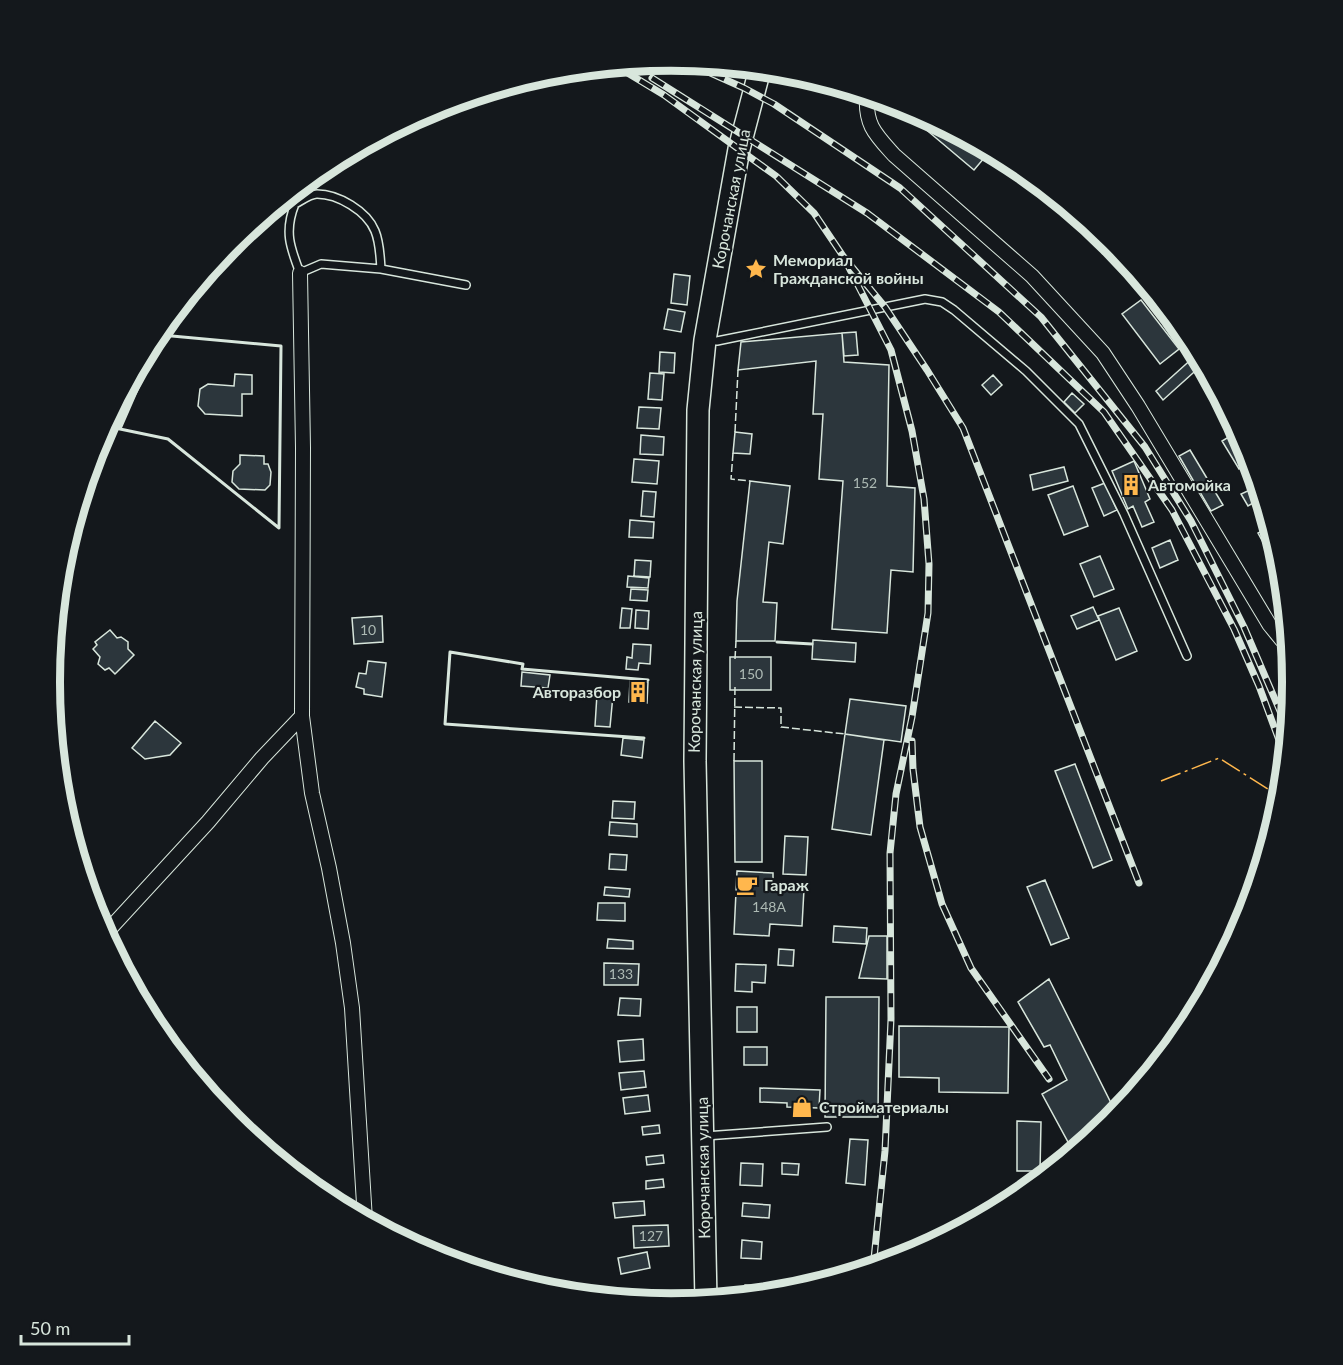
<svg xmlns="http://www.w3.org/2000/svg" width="1343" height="1365" font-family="Lato,sans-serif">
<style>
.building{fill:#2c363c;stroke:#d8e6dc;stroke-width:1.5}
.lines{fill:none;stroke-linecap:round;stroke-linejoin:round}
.service-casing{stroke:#d8e6dc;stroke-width:10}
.minor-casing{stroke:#d8e6dc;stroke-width:16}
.primary-casing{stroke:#d8e6dc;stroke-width:24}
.service{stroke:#14181c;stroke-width:7}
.minor{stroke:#14181c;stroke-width:14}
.primary{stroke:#14181c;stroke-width:21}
.rail-casing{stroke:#d8e6dc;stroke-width:7}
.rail{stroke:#14181c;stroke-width:4.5;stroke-dasharray:14;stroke-linecap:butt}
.fence{stroke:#d8e6dc;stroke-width:1.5;stroke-dasharray:8 3;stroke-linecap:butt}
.wall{stroke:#d8e6dc;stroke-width:3}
.power{stroke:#ffb74d;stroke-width:1.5;stroke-dasharray:21 4.5 3 4.5;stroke-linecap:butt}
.labels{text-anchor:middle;stroke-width:4.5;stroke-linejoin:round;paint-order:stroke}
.number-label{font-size:14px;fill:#adbab4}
.street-label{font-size:16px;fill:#d8e6dc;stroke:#14181c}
.poi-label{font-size:16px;font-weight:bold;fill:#d8e6dc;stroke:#14181c;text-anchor:start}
.rim{fill:none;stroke:#d8e6dc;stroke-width:8}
</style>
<rect width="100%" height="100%" fill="#14181c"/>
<path class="building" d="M812 78 828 83V89L813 90Z
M923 115 990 151 974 170 917 122Z
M674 274 690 276 687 305 671 303Z
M1141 300 1179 349 1160 364 1122 314Z
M668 309 685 312 681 332 664 329Z
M856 332 858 355 844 356 842 333Z
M842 333 844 362 889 365 887 486 915 488 913 572 891 570 887 633 832 629 843 481 819 479 823 414H813L816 361 738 370 741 342Z
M660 352 675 353 674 373 659 372Z
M1195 356 1203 364 1163 400 1156 391Z
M650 373 664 374 662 400 648 399Z
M235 374 252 375V394H242V416L205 414 198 406 200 389 208 384 234 386Z
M993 375 1002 385 991 395 982 385Z
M1072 393 1084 404 1075 413 1064 402Z
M639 407 661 408 659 429 637 428Z
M735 432 752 434 750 454 733 453Z
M1237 432 1249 452 1251 462 1239 469 1222 441Z
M641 435 664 437 663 455 640 454Z
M1190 450 1223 505 1211 511 1179 456Z
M240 455 264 456V464H268L271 472 270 485 265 490 239 489 232 482 233 471 240 464Z
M634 459 659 461 657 484 632 482Z
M1134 461 1150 499 1145 502 1154 522 1142 527 1133 506 1128 509 1112 471Z
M1064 467 1068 481 1033 490 1030 475Z
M750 481 790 486 783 544 769 542 763 602 777 603 775 641H736L737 601Z
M1105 483 1117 510 1104 516 1092 488Z
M1073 486 1088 526 1064 535 1048 495Z
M1254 488 1260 499 1248 506 1241 494Z
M643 491 656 492 654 517 641 516Z
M630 520 654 522 653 538 629 537Z
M1271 526 1282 561 1283 579 1258 533Z
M1170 540 1178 560 1160 568 1152 548Z
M1100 556 1114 589 1094 597 1080 564Z
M635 560 651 561 650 577 634 576Z
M628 576 649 578 648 588 627 587Z
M631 589 648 590 647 601 630 600Z
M1093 607 1099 620 1077 629 1071 616Z
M622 608 632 609 630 628H620Z
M1119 608 1137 651 1116 660 1098 616Z
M636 610 649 611 648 629 635 628Z
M382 616 383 642 354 644 352 618Z
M110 630 117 638 121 637 128 642V649L134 655 115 674 109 668 105 670 98 664 100 657 93 649 97 645 95 642Z
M813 640 856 643 855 662 812 659Z
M633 644 651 645 650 664 639 663 638 670 626 669 627 657 632 658Z
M730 657H771V690H730Z
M368 661 386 663 382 697 364 694V689L356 687 359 673 366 674Z
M522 672 550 675 548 688 521 686Z
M630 681 648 682 647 703 629 702Z
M597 694 613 695 610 727 595 726Z
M850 699 906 706 901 742 845 734Z
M155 721 181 743 170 755 145 759 132 748Z
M845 734 884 740 871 835 832 829Z
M623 738 644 740 642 758 621 755Z
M734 761H762V862H735Z
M1075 764 1112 860 1093 868 1055 771Z
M613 801 635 802 634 819 612 818Z
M610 822 637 824V837L609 835Z
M785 836 808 837 806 875 783 874Z
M610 854 627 855 626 870 609 869Z
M737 871 773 873V888L804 889 802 926 770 924 769 936 734 934Z
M1045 880 1069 938 1051 945 1027 887Z
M605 887 630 889 629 897 604 895Z
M598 903H625V921L597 920Z
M834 926 867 928 866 944 833 942Z
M869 936H887V979L859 978Z
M608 939 633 941V949L607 948Z
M779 949 794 950 793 966 778 965Z
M604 963 639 964 638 985H604Z
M736 964 766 965 765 983 752 982V992L735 991Z
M1049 979 1117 1115 1111 1123 1074 1153 1042 1094 1067 1080 1050 1045 1044 1047 1018 1002Z
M826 997H879L878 1117H825Z
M620 998 641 999 640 1016 618 1015Z
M737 1007H757V1032H737Z
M899 1026 1009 1027 1008 1093 939 1092V1078L899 1077Z
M643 1039 644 1060 620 1062 618 1041Z
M744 1047H767V1065H744Z
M644 1071 646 1087 621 1090 619 1073Z
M760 1088 820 1090 819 1108 787 1107V1103L760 1102Z
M648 1095 650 1111 625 1114 623 1098Z
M1017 1121 1041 1122 1040 1171H1017Z
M659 1125 660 1133 643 1135 642 1127Z
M850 1139 868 1140 865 1185 846 1183Z
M663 1155 664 1163 647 1165 646 1157Z
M741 1163 763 1164 762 1186 740 1185Z
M782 1163 799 1164 798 1175 782 1174Z
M663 1179 664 1187 646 1189V1181Z
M644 1201 645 1215 615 1218 613 1203Z
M743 1203 770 1205 769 1218 742 1216Z
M962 1217 982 1219 961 1229Z
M668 1225 669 1246 634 1248 633 1226Z
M742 1240 762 1242 761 1259 741 1258Z
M647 1252 650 1268 621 1274 618 1258Z
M745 1285 772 1286 771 1295 744 1297Z
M788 1285 810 1287 787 1293Z
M655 1300H673V1304L655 1303Z"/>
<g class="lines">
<defs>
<path id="service" d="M381 269C380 256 380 243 375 231 367 211 338 194 317 194 310 194 301 201 295 204 284 231 290 247 300 273L321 264 381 269 466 285
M717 341 925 299 942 302 954 310 1026 371 1079 424 1124 514 1187 656
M1282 640 1292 670
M705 1136 827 1127"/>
<path id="minor" d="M867 95C865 125 875 134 894 155L1032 276 1103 353 1138 406 1269 624 1282 640
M300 273 303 448 302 716 312 793 329 868 343 943 352 1008 365 1220
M104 935 208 822 262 758 302 716"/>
<path id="primary" d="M706 1301 695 761 698 410 705 340 739 149 760 69"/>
</defs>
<use href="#service" class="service-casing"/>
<use href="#minor" class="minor-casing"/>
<use href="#primary" class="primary-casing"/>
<use href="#service" class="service"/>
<use href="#minor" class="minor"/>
<use href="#primary" class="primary"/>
<defs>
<path id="rail" d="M686 62 744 88 774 104 900 188 1041 317 1145 447 1191 521 1244 627 1289 732
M616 66 664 95 776 176 814 213 843 256 885 307 927 370 963 428 1139 883
M652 78 867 213 999 312 1104 412 1172 510 1234 629 1259 686 1286 759
M843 256 891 350 912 431 924 499 929 564 928 613 912 717 896 794 890 853 891 1019 885 1151 873 1268
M912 741 913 769 920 827 942 904 971 968 1049 1079"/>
</defs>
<use href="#rail" class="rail-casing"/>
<use href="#rail" class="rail"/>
<path class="fence" d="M735 432 738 370
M733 453 731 479 750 481
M735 659 736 641
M734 707 781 708V727L845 734
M734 761 735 686"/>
<path class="wall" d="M161 335 281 346 279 528 168 439 120 429Z
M106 427 120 429
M777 642 812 644
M644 738 445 724 450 652 523 664 522 669 648 680"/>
<path class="power" d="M1161 781 1219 758 1282 798"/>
</g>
<defs>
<symbol id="sight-bare" viewBox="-9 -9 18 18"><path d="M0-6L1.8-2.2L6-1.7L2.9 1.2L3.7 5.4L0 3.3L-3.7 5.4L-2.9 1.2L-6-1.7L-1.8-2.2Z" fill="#ffb74d" stroke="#14181c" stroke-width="2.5" paint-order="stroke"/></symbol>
<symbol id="building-bare" viewBox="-9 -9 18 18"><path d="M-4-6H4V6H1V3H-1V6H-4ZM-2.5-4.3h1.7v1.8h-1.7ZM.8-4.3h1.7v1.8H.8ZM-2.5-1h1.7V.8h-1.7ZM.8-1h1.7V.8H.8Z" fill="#ffb74d" stroke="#14181c" stroke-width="2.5" paint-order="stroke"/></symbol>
<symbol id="cafe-bare" viewBox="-9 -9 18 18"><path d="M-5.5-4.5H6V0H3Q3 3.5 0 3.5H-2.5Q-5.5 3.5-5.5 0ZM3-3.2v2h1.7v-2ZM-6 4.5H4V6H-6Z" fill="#ffb74d" stroke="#14181c" stroke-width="2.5" paint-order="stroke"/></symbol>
<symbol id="shop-bare" viewBox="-9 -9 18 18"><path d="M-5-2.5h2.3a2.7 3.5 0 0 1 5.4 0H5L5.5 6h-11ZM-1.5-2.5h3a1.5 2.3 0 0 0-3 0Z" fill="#ffb74d" stroke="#14181c" stroke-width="2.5" paint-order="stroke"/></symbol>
</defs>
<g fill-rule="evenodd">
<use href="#sight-bare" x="741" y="254" width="30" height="30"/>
<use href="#building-bare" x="1116" y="470" width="30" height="30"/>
<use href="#building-bare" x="623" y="677" width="30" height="30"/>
<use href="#cafe-bare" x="732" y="870" width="30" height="30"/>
<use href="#shop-bare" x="787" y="1092" width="30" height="30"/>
</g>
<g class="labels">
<g class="number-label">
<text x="865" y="488">152</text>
<text x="368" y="635">10</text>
<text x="751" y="679">150</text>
<text x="769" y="912">148А</text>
<text x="621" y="979">133</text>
<text x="651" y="1241">127</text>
</g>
<g class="street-label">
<text transform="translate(731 199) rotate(-79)" y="6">Корочанская улица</text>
<text transform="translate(695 682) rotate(-89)" y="6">Корочанская улица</text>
<text transform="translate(703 1168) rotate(-91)" y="6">Корочанская улица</text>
</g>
<g class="poi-label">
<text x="773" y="266">Мемориал<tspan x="773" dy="18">Гражданской войны</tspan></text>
<text x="1148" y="491">Автомойка</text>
<text x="621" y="698" text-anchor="end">Авторазбор</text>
<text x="764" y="891">Гараж</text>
<text x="819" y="1113">Стройматериалы</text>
</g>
</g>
<path d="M0 0H1343V1365H0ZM60 682a611 611 0 1 1 1222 0a611 611 0 1 1-1222 0Z" fill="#14181c" fill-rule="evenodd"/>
<path class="rim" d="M60 682a611 611 0 1 1 1222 0a611 611 0 1 1-1222 0Z"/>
<path d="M21 1335v9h108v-9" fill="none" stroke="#d8e6dc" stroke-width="3"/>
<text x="30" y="1335" font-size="18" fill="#d8e6dc" stroke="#14181c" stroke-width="4.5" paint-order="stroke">50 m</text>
</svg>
